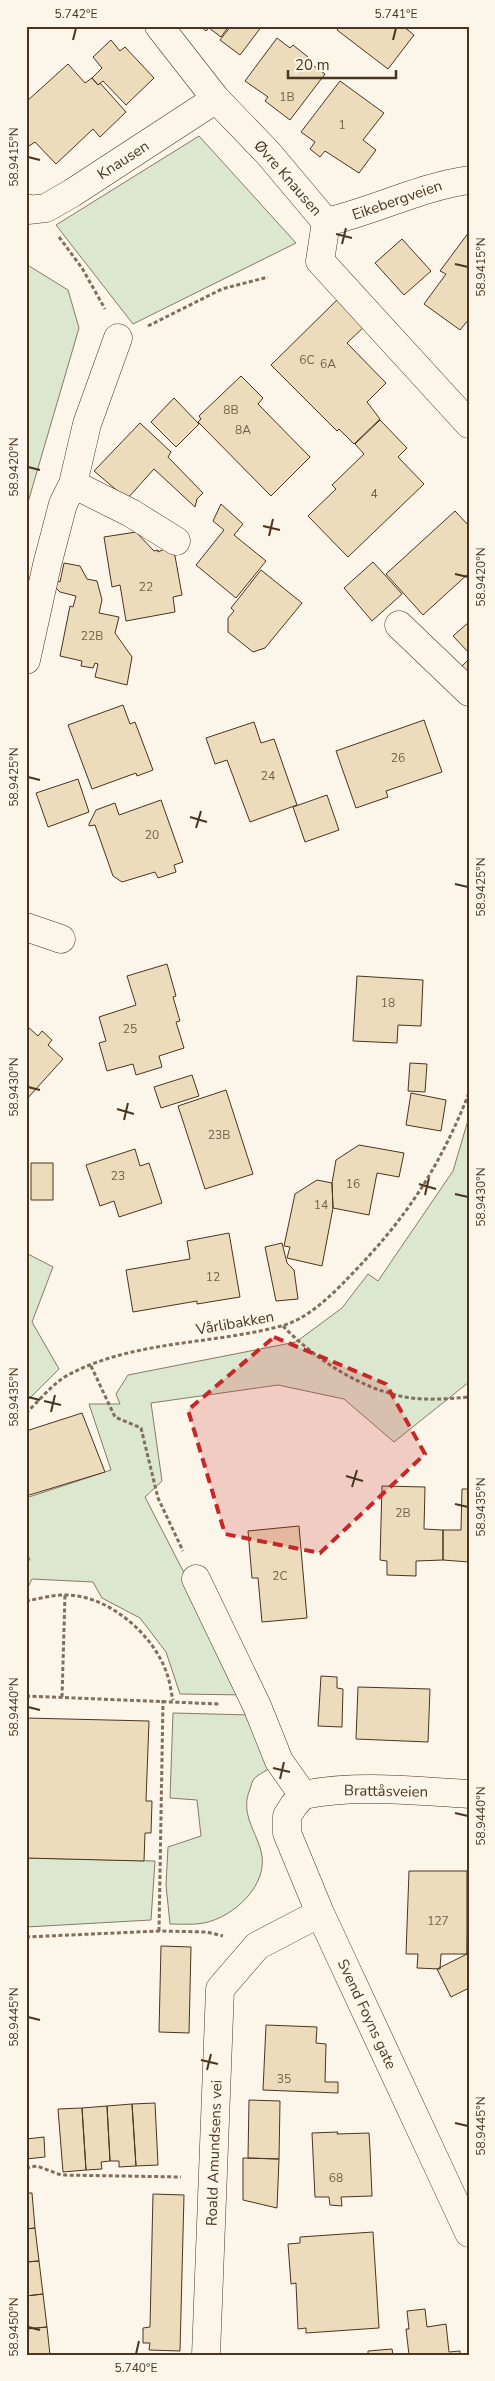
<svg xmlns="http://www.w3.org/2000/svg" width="495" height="2381" font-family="'Nunito Sans',sans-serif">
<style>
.green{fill:#dce7d0;stroke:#887966}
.building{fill:#ecdcbc;stroke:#4a3520}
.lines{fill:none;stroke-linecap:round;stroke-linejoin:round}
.minor-casing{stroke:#4a3520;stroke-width:29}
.path{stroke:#7f6f5c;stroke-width:3;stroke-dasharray:4 2.5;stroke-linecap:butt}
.minor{stroke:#fbf6e9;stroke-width:28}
.marked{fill:#c62828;fill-opacity:0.2;stroke:#c62828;stroke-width:4;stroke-dasharray:10 6;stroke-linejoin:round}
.ticks{fill:none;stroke:#4a3520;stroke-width:2}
.labels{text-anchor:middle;stroke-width:4;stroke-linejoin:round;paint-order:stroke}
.number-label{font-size:12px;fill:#725f47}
.street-label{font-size:15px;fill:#4a3520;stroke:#fbf6e9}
.neatline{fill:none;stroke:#4a3520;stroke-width:2}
.ticks-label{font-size:12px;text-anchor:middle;fill:#4a3520}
</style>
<rect width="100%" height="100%" fill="#fbf6e9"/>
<path class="green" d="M199 136 296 243 133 324 56 225Z
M26 264 68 290 79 328 26 509Z
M469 1117V1382L394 1442 344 1399 278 1385 151 1403 162 1481 145 1497 247 1695 180 1694 166 1652 140 1618 102 1598 93 1582 32 1579 26 1591V1560H30L26 1550V1498L111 1470 89 1404H120L116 1394 128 1375 296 1342 342 1308 368 1274 378 1281 453 1171Z
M26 1253 53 1267 32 1322 59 1369 26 1402Z
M173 1713 251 1715 274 1766C268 1770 258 1774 254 1779 252 1781 251 1786 250 1789 240 1813 255 1829 261 1851 270 1884 234 1917 204 1923 194 1925 181 1924 170 1924L166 1885 168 1847 201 1836 197 1800 170 1798Z
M26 1858 155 1861 151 1920 26 1927Z"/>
<path class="building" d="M200 26H229L221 37 209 28 206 31Z
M231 26H262L240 55 220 40Z
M340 26H403L414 35 388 69 337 30Z
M277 38 290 48 293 45 313 61 311 64 325 74 290 120 265 101 268 97 245 81Z
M111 40 120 51 125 47 154 78 126 105 103 81 98 85 92 78 102 68 93 57Z
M68 64 85 83 92 78 98 85 100 83 126 112 100 137 93 129 56 164 35 142 26 148V102Z
M340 81 384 113 363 140 376 150 359 173 325 151 320 157 310 149 315 142 301 132Z
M469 232V319L460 330 424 304 446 274 440 271Z
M402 239 431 271 404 295 375 263Z
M340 297 367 324 347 343 386 383 367 402 380 419 354 444 339 429 337 431 271 365Z
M241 376 263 398 258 404 310 457 271 496 198 422 201 419 199 416Z
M174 398 199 424 176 447 151 422Z
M380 420 407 448 398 457 424 484 348 557 308 516 336 489 332 485 364 454 355 444Z
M140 423 171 452 168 457 203 493 197 499 195 507 154 469 127 499 94 471Z
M221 504 243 524 234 535 266 561 236 598 196 565 224 530 213 521Z
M455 511 469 526V573L423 615 386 574Z
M136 532 154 551 158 550V552L167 548 175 556 182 595 173 597 175 612 126 621 120 585 112 587 104 537Z
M373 562 402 594 372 621 344 588Z
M64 563 80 566 87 579 97 581 102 600 99 613 119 617 115 633 132 657 127 685 95 677 98 664 95 663 93 668 81 666 82 661 60 656 70 606 73 607 76 596 60 592 55 587 56 580 60 582Z
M261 570 302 603 265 648 253 652 228 632V618L234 611 231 608Z
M469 622V653L453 636Z
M469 659V682L457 671Z
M123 705 130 724 135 722 153 770 137 776 136 773 92 789 68 725Z
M424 720 442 772 386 791 388 797 356 808 336 751Z
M254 722 261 743 274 739 297 805 250 822 227 760 215 764 206 738Z
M78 779 89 812 48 827 36 793Z
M327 795 339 830 305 842 293 807Z
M161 800 183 862 174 865 176 872 158 878 155 872 122 882 113 876 95 825 89 826V824L96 810 115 803 119 815Z
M167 964 176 996 173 997 180 1021 176 1022 184 1048 159 1056 162 1067 136 1075 133 1064 107 1071 99 1043 106 1041 99 1017 136 1005 127 976Z
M357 976 423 980 421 1026 398 1025 397 1043 353 1041Z
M27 1026 38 1036 42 1031 52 1040 48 1045 63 1059 26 1100Z
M410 1063 427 1064 425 1092 408 1091Z
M192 1075 199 1096 161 1108 154 1087Z
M226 1090 253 1174 205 1189 178 1106Z
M411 1093 446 1100 441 1131 406 1125Z
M359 1145 404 1153 399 1177 377 1173 369 1215 333 1208 332 1183 336 1160Z
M135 1149 140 1166 149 1163 162 1203 119 1217 114 1201 100 1206 86 1165Z
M31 1163H53V1200H31Z
M317 1180 332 1183 333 1208 322 1266 287 1258 290 1247 284 1246 295 1194Z
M229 1233 240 1297 197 1304V1301L133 1312 126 1270 190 1259 187 1241Z
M282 1243 287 1263 294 1270 298 1299 276 1301 265 1247Z
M82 1413 105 1472 26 1496V1431Z
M382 1486 425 1487 424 1529 443 1530V1560L416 1561V1576L387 1575V1561L380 1560Z
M462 1489H469V1562L443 1560V1530H461Z
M299 1526 307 1618 262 1622 258 1578H252L248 1531Z
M321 1676 337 1677V1688L343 1689 342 1727 318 1726Z
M358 1687 430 1689 428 1742 356 1739Z
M26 1718 149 1721 146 1801H152L151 1833H145L144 1861 26 1858Z
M409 1871H467V1954H441L440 1969 417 1968 418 1954H406Z
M468 1908 469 1988 451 1997 437 1969 467 1954Z
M161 1946 191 1947 189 2033 159 2032Z
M266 2025 317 2027 316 2043 326 2044 325 2082H338V2093L263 2090Z
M249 2100 280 2101 279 2159 248 2158Z
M155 2103 158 2165 136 2166 132 2104Z
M132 2104 136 2166 119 2167V2161H110L107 2106Z
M107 2106 110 2161 101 2162 102 2169 86 2170 82 2108Z
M82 2108 86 2170 63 2172 58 2109Z
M338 2132 337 2134 369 2133 370 2149 372 2196 341 2197 342 2206 330 2205 329 2197H315L312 2133Z
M44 2137 45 2157 26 2159V2139Z
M243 2158 279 2159 277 2208 243 2200Z
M26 2193H32L35 2228 26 2229Z
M153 2194 184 2195 180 2351 149 2350 150 2343H143V2328L150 2327Z
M35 2228 39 2261 26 2262V2229Z
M373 2232 379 2328 306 2333V2328L298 2329 296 2283 291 2284 288 2244 300 2243V2237Z
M39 2261 43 2294 26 2296V2262Z
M43 2294 47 2327 26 2329V2296Z
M425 2309 427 2327 446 2324 449 2352 460 2351V2355H409L406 2329H409L407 2311Z
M47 2327 50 2355H26V2329Z
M392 2349 393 2355H368V2351Z"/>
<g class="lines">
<defs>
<path id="minor" d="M159 26 216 99 268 153 326 222
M26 208 28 210 46 208 72 193 216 99
M326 222 320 261 469 424
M326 222C374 211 420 187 469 180
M73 484 131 513 176 541
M399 625 469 692
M26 660 47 565 63 504 73 484 87 424 118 338
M26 927 61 939
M196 1579 257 1706 279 1761 303 1795
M303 1795 294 1805 287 1816V1833L320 1913 469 2233
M303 1795C357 1784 414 1791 469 1794
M206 2355 220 1989 257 1946 320 1913"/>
</defs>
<use href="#minor" class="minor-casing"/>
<path class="path" d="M59 237 82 268 105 309
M148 326 222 289 268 277
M283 1326C314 1358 356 1386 400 1396 422 1401 446 1399 469 1397
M91 1366 115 1417 141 1428 158 1498 183 1551
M26 1413C39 1401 53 1383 68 1375 134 1340 210 1345 281 1326 306 1320 331 1296 348 1278 405 1220 439 1169 469 1093
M26 1601C38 1599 52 1595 64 1595 107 1594 154 1634 167 1674 170 1682 171 1692 173 1700
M26 1696 220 1704
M62 1697 65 1595
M159 1931 163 1700
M26 1937 159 1931 207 1932 223 1936
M26 2168 37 2166 61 2175 181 2177"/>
<use href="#minor" class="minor"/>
</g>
<path class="marked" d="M274 1337 386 1384 425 1454 320 1553 225 1534 188 1410Z"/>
<path class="ticks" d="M73 40 76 28M393 40 396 28M28 157 40 160M336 234 352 238M342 244 346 228M455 264 468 267M28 467 40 470M263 526 280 530M269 536 273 519M455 574 468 577M28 777 40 780M190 817 207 822M196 828 201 811M455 884 468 887M28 1087 40 1090M117 1109 134 1114M124 1120 128 1103M419 1184 436 1189M455 1194 468 1197M425 1195 429 1178M28 1397 40 1400M44 1401 61 1405M51 1412 55 1395M346 1476 363 1481M352 1487 357 1470M455 1504 468 1507M28 1707 40 1710M273 1768 290 1772M280 1779 284 1762M455 1813 468 1816M28 2017 40 2020M201 2060 218 2064M207 2070 211 2054M455 2123 468 2126M28 2327 40 2330M136 2354 139 2341"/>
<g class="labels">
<g class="number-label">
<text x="287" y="101">1B</text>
<text x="342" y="129">1</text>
<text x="307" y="364">6C</text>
<text x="328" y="368">6A</text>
<text x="231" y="414">8B</text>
<text x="243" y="434">8A</text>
<text x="374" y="498">4</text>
<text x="146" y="591">22</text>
<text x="92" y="640">22B</text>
<text x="398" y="762">26</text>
<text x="268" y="780">24</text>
<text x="152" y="839">20</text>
<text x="388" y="1007">18</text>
<text x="130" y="1033">25</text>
<text x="219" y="1139">23B</text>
<text x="118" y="1180">23</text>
<text x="353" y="1188">16</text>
<text x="321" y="1209">14</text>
<text x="213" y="1281">12</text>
<text x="403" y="1517">2B</text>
<text x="280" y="1580">2C</text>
<text x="438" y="1925">127</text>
<text x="284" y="2083">35</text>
<text x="336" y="2182">68</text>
</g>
<g class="street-label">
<text transform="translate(123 160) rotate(-33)" y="5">Knausen</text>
<text transform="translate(288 178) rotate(49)" y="5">Øvre Knausen</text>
<text transform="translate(397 200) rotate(-19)" y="5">Eikebergveien</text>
<text transform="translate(235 1323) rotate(-10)" y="5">Vårlibakken</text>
<text transform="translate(386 1791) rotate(1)" y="5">Brattåsveien</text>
<text transform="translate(367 2014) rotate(65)" y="5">Svend Foyns gate</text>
<text transform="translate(214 2153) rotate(-88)" y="5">Roald Amundsens vei</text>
</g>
</g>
<rect width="495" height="2381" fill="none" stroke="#fbf6e9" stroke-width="55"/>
<path d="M288 70v8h108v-8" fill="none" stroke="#4a3520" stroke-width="2.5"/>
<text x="295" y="70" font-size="15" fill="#4a3520" stroke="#fbf6e9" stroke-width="4" paint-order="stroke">20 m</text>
<rect x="28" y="28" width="440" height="2326" class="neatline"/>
<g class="ticks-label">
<text x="76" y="18">5.742°E</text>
<text x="396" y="18">5.741°E</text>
<text transform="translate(14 157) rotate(-90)" y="4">58.9415°N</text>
<text transform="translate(481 267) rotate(-90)" y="4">58.9415°N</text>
<text transform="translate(14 467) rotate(-90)" y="4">58.9420°N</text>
<text transform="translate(481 577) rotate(-90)" y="4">58.9420°N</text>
<text transform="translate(14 777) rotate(-90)" y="4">58.9425°N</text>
<text transform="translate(481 887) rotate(-90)" y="4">58.9425°N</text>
<text transform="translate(14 1087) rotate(-90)" y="4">58.9430°N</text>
<text transform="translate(481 1197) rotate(-90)" y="4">58.9430°N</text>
<text transform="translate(14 1397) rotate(-90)" y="4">58.9435°N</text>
<text transform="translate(481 1507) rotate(-90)" y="4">58.9435°N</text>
<text transform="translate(14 1707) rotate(-90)" y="4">58.9440°N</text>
<text transform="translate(481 1816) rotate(-90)" y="4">58.9440°N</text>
<text transform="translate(14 2017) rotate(-90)" y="4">58.9445°N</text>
<text transform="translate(481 2126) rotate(-90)" y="4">58.9445°N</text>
<text transform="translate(14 2327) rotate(-90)" y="4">58.9450°N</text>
<text x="136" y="2372">5.740°E</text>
</g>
</svg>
